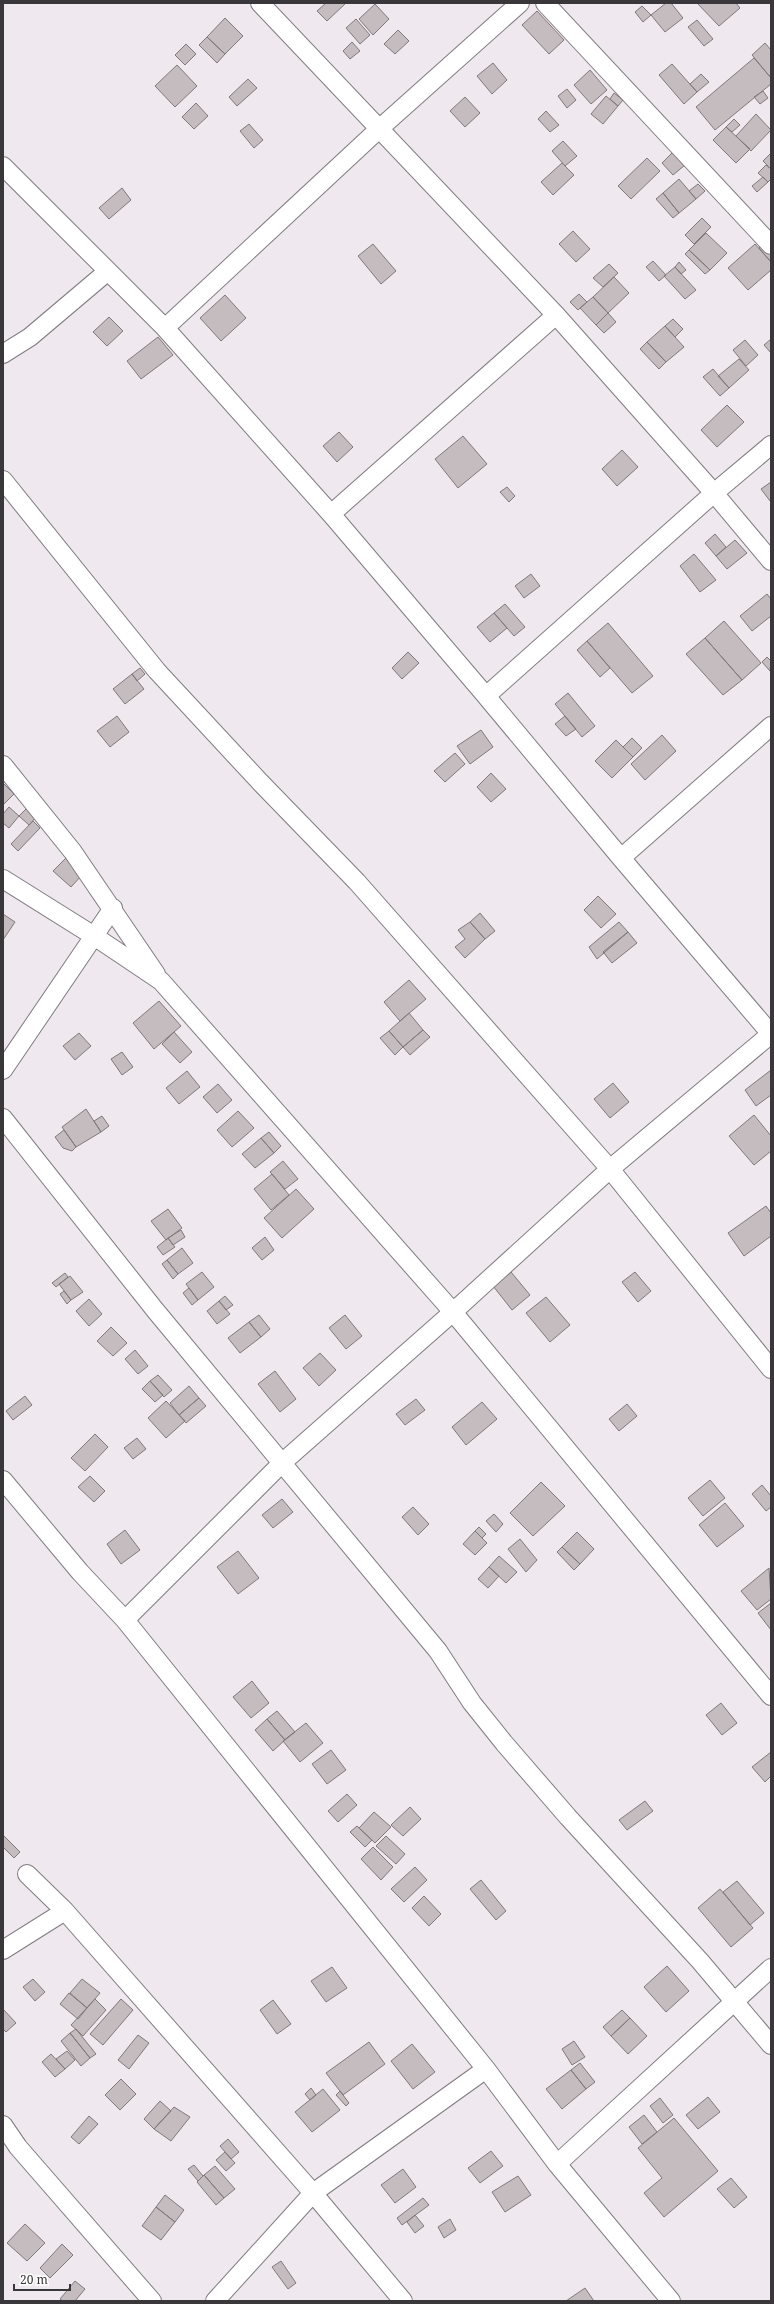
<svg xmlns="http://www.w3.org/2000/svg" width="774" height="2304" font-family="'Noto Serif',serif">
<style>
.building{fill:#c5bcbf;stroke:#80787a}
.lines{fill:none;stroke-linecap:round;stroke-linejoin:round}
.minor-casing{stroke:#807b81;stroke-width:20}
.minor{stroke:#fff;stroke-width:18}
</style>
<rect width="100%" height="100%" fill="#efe9ef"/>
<path class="building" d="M326 3H346L327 21 317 11Z
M666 3H671L683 18 665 32 651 15Z
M697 3H736L740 8 719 26Z
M375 4 389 19 373 35 359 19Z
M642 6 651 15 643 22 635 12Z
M537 11 564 40 549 54 522 25Z
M225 18 243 36 225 54 207 37Z
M356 19 370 35 360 44 346 28Z
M697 20 713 39 704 46 688 27Z
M398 30 409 41 395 54 384 44Z
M207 37 225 54 217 63 199 45Z
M352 42 360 51 350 59 343 51Z
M765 43 771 50V78L752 55Z
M186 44 196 54 185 65 175 55Z
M754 58 771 78V84L715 130 696 107Z
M493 63 507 80 492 94 477 76Z
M672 64 697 92 684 104 659 75Z
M177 65 197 86 175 107 155 86Z
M590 70 607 90 591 104 574 85Z
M701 74 709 82 697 92 690 84Z
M248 79 257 88 237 106 229 97Z
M567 89 576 100 567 108 558 96Z
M763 91 768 98 760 104 754 97Z
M614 93 623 100 618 106 610 99Z
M606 96 618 106 603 124 591 114Z
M465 97 480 113 465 127 450 111Z
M196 103 208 116 194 129 182 117Z
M546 111 559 125 550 132 538 119Z
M756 114 771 130 751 151 736 136Z
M734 119 740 125 732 132 726 127Z
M249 124 263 140 254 148 240 131Z
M726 127 750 149 736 163 713 140Z
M563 141 577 156 565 166 552 151Z
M673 152 685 165 673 175 662 163Z
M771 153V169L763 161Z
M647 158 660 171 631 199 618 186Z
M562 163 574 175 553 195 541 182Z
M766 165 771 169V179L768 182 758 173Z
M763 177 768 182 757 192 752 186Z
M679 179 696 199 679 213 663 193Z
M698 184 705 191 696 199 689 191Z
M122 188 131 200 109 219 99 208Z
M663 193 679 213 673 218 656 199Z
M702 218 711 227 694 244 685 235Z
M573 231 590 249 576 262 559 244Z
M706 233 727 253 710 270 689 250Z
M765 243 771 249V262L759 248Z
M373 244 396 271 381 284 358 256Z
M755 244 771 262V270L748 290 728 268Z
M689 250 710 270 705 274 685 254Z
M653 261 666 275 659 281 646 267Z
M679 262 686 270 681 274 675 267Z
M609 264 618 273 603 287 593 278Z
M675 267 696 290 685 299 664 276Z
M614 277 629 293 608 313 593 297Z
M579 294 587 302 578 310 570 302Z
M225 295 246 318 221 341 200 318Z
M593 297 608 313 596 325 580 308Z
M608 313 616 322 604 333 596 325Z
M109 317 123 331 107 346 93 332Z
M673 319 683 329 675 337 665 326Z
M665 326 684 347 666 362 647 342Z
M158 337 173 355 141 379 127 361Z
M771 339V353L764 345Z
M745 340 758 355 746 366 733 350Z
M647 342 666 362 659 369 640 349Z
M739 359 749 370 729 388 718 376Z
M713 369 729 388 720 396 703 377Z
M727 405 744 422 717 447 701 430Z
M339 432 353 447 337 462 323 446Z
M463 436 487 464 458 488 435 459Z
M622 450 638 467 617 486 602 469Z
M771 482V500L770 501 761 489Z
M507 487 515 496 509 502 500 492Z
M715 534 726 547 716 556 705 543Z
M735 540 747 553 727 569 716 556Z
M694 554 716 580 700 592 680 566Z
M531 574 540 586 524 598 515 586Z
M767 594 771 599V616L752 631 740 616Z
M505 604 525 627 514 636 494 613Z
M494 613 507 628 490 642 477 627Z
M724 621 761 663 742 680 705 638Z
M608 623 653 676 632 693 587 641Z
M705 638 742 680 723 695 686 654Z
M587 641 610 668 600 677 577 650Z
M408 652 419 663 402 679 392 668Z
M767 657 771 661 770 671 762 662Z
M140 668 145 674 137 681 132 674Z
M132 674 144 689 125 704 113 689Z
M568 693 595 726 582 737 555 704Z
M117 716 129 732 110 747 97 731Z
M565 716 576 729 566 736 555 724Z
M481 730 493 747 470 764 457 746Z
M662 735 676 751 645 780 631 764Z
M632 738 642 748 633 757 623 747Z
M616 740 633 757 612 778 595 761Z
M455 753 465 764 445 782 434 771Z
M491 773 506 789 491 802 477 787Z
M4 784 14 794 3 805V785Z
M9 807 19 816 9 828 3 823V814Z
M28 807 37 816 29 825 19 816Z
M33 821 40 828 18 851 11 844Z
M66 858 83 874 71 887 53 871Z
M598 896 616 914 601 928 584 910Z
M480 913 495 931 485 939 470 922Z
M3 914 15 922 3 940Z
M470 922 485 939 465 958 455 947 465 939 458 930Z
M619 922 628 932 597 959 589 947Z
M628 932 637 943 612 963 603 952Z
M409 980 426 999 400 1021 384 1002Z
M159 1001 181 1026 154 1049 133 1023Z
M409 1013 423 1030 403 1047 389 1031Z
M423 1030 430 1037 410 1055 403 1047Z
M389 1031 403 1047 395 1055 380 1038Z
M174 1032 192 1052 180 1063 162 1044Z
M79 1033 91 1046 75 1060 63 1046Z
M122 1052 133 1067 122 1075 111 1059Z
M771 1070V1095L756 1106 745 1090Z
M187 1071 200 1087 179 1104 166 1088Z
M613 1083 629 1102 610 1118 594 1099Z
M218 1084 232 1100 217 1113 203 1097Z
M86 1109 101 1132 76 1147 62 1127Z
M238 1111 254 1128 232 1147 217 1130Z
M754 1115 771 1136V1151L754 1165 729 1136Z
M102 1116 109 1126 101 1132 94 1121Z
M64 1130 76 1147 72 1151 63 1148 55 1137Z
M269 1132 281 1146 274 1153 261 1138Z
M261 1138 274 1153 255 1168 242 1154Z
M283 1161 298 1179 285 1189 270 1172Z
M272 1174 289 1195 271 1210 254 1189Z
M296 1189 314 1209 282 1238 264 1218Z
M766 1206 771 1213V1236L744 1256 728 1233Z
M168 1209 182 1228 166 1240 151 1221Z
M181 1230 185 1237 173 1245 168 1238Z
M265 1237 274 1250 262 1260 252 1248Z
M168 1238 175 1247 163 1255 157 1247Z
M182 1248 193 1263 178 1274 167 1260Z
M167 1260 178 1274 173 1279 162 1264Z
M202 1272 214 1287 198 1300 186 1284Z
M511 1272 530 1295 512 1310 493 1286Z
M635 1272 651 1291 638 1302 622 1282Z
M65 1273 68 1277 56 1287 52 1283Z
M70 1276 83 1292 71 1300 59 1284Z
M189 1288 198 1300 192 1305 183 1293Z
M64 1291 71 1300 67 1304 60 1294Z
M225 1296 233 1305 226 1310 219 1301Z
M546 1297 570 1325 550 1342 526 1313Z
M89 1299 102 1314 89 1326 76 1311Z
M219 1301 230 1314 217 1324 207 1311Z
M259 1315 270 1329 261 1337 249 1322Z
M345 1315 362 1336 346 1349 329 1328Z
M249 1322 261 1337 240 1353 228 1338Z
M111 1327 127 1343 113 1356 97 1341Z
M135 1350 148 1366 138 1374 125 1359Z
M320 1353 336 1370 319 1386 303 1368Z
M275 1371 296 1399 280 1412 258 1384Z
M158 1375 172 1390 164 1397 150 1381Z
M150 1381 163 1395 155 1402 142 1389Z
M189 1386 199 1398 179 1415 170 1403Z
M25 1396 32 1405 13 1420 6 1411Z
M199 1398 206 1406 186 1423 179 1415Z
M416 1399 425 1410 405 1425 396 1414Z
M166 1401 185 1421 166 1438 148 1418Z
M482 1402 497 1419 466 1445 452 1427Z
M627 1404 637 1416 619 1431 609 1419Z
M95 1434 108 1447 85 1471 71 1458Z
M137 1438 146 1449 133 1459 124 1448Z
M90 1476 105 1491 94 1502 78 1487Z
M710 1480 725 1498 703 1516 688 1498Z
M541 1482 565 1506 533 1536 510 1513Z
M762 1485 771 1496V1507L766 1511 752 1494Z
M282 1499 293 1512 273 1528 262 1515Z
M725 1503 744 1526 717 1547 699 1525Z
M413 1507 429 1524 418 1535 402 1517Z
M494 1514 503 1524 496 1532 486 1521Z
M479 1527 486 1534 482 1538 475 1531Z
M125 1530 140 1550 121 1564 107 1544Z
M475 1531 487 1543 475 1555 463 1544Z
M577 1532 594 1549 580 1564 562 1547Z
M520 1539 537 1560 526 1572 508 1549Z
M562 1547 580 1564 574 1570 557 1552Z
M238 1551 259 1578 238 1594 217 1567Z
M499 1556 517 1572 506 1583 489 1567Z
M489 1567 499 1576 488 1588 478 1579Z
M769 1568 771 1599 757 1610 741 1591Z
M771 1603V1630L758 1613Z
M252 1681 269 1703 251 1718 233 1697Z
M721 1703 737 1723 722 1735 706 1715Z
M277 1711 295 1732 285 1740 267 1719Z
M267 1719 285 1740 273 1751 255 1730Z
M306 1723 323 1743 300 1762 283 1741Z
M331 1750 346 1770 327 1784 312 1764Z
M771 1752V1776L765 1782 752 1767Z
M347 1794 357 1805 338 1822 328 1811Z
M645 1801 653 1811 627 1830 619 1820Z
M410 1807 421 1819 403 1836 391 1825Z
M374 1812 391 1827 375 1843 359 1828Z
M357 1826 372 1840 365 1847 350 1832Z
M3 1835 20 1852 14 1858 3 1847Z
M386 1836 405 1854 396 1864 376 1846Z
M373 1847 393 1867 381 1880 361 1859Z
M415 1867 427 1880 404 1902 391 1889Z
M481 1880 506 1911 496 1920 470 1889Z
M737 1881 764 1913 750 1925 723 1892Z
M720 1889 753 1928 731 1947 698 1908Z
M424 1896 441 1914 429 1926 412 1908Z
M667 1966 689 1991 666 2012 644 1987Z
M332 1967 347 1988 326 2002 311 1981Z
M33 1979 45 1992 35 2001 23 1987Z
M82 1979 100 1993 87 2008 70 1993Z
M69 1993 87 2008 78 2019 60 2004Z
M95 1999 106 2010 83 2036 71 2025Z
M121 1999 133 2010 103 2045 90 2034Z
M273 2000 291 2024 277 2034 260 2010Z
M3 2009 16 2023 6 2032 3 2029Z
M622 2010 630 2018 611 2036 603 2027Z
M630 2018 647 2036 628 2054 611 2036Z
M76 2029 96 2054 90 2058 70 2033Z
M70 2033 90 2058 81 2066 61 2041Z
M138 2035 149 2043 129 2069 118 2060Z
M574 2041 585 2057 572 2065 562 2049Z
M369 2042 385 2064 343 2095 326 2073Z
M412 2044 435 2072 413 2089 391 2061Z
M67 2051 75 2060 65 2069 56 2059Z
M51 2054 65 2069 55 2077 42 2062Z
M580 2063 595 2082 586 2089 571 2070Z
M571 2070 586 2089 562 2109 546 2089Z
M121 2079 136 2094 120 2110 105 2095Z
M311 2088 316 2095 310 2100 305 2094Z
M323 2089 340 2110 312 2132 295 2112Z
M340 2091 349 2103 346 2106 336 2095Z
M708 2097 720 2112 698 2129 686 2115Z
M660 2098 673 2115 663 2123 650 2106Z
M160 2101 171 2111 154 2129 144 2119Z
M174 2107 190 2117 171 2141 154 2129Z
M644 2115 657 2132 642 2144 629 2127Z
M89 2116 98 2124 79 2144 71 2137Z
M674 2118 718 2171 664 2217 644 2193 662 2178 638 2148Z
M228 2139 239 2152 231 2159 220 2146Z
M491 2151 503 2166 480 2183 468 2168Z
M225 2152 235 2163 226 2171 216 2160Z
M194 2165 203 2176 198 2181 188 2169Z
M215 2166 235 2189 224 2198 204 2175Z
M403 2169 416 2187 395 2203 381 2185Z
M204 2175 224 2198 216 2205 197 2182Z
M518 2176 531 2195 505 2212 492 2192Z
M731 2178 747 2197 734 2208 717 2189Z
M165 2195 184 2210 175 2222 156 2207Z
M423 2198 429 2205 402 2225 397 2218Z
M156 2207 175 2222 161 2240 142 2226Z
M415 2215 424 2226 415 2233 407 2222Z
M450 2219 456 2230 444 2238 438 2227Z
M25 2224 45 2243 27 2261 7 2243Z
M62 2244 73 2255 50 2278 40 2268Z
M281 2261 296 2283 288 2289 272 2267Z
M75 2281 85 2289 75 2301H63L60 2299Z
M585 2288 594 2301H566Z"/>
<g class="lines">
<defs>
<path id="minor" d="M260 3 556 315 714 493 771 561
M545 3 771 245
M3 166 165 328 331 514 486 696
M165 328 379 129 520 3
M3 354 30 337 108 271
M771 445 714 493 486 696 621 858 771 1034
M3 480 157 671 260 782 357 882 610 1169 771 1369
M331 514 556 315
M3 765 73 852 156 974
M621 858 771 726
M3 879 94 936 3 1070
M113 908 94 936 161 981 453 1312 771 1696
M3 1118 155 1310 438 1651 472 1703 504 1743 568 1817 700 1961 771 2045
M3 1480 80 1572 125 1620 283 1462 453 1312 610 1169 771 1034
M125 1620 486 2069 557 2164 671 2301
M27 1874 65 1911 313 2193 403 2301
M3 1950 65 1911
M3 2125 18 2147 152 2301
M557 2164 771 1968
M215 2301 313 2193 486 2069"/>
</defs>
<use href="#minor" class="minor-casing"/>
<use href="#minor" class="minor"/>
</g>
<rect width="774" height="2304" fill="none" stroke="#39373a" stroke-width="8"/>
<path d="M14 2284v6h56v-6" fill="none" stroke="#39373a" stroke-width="2"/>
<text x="20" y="2284" font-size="12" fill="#39373a" stroke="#ffffff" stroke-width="3" paint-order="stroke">20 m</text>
</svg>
